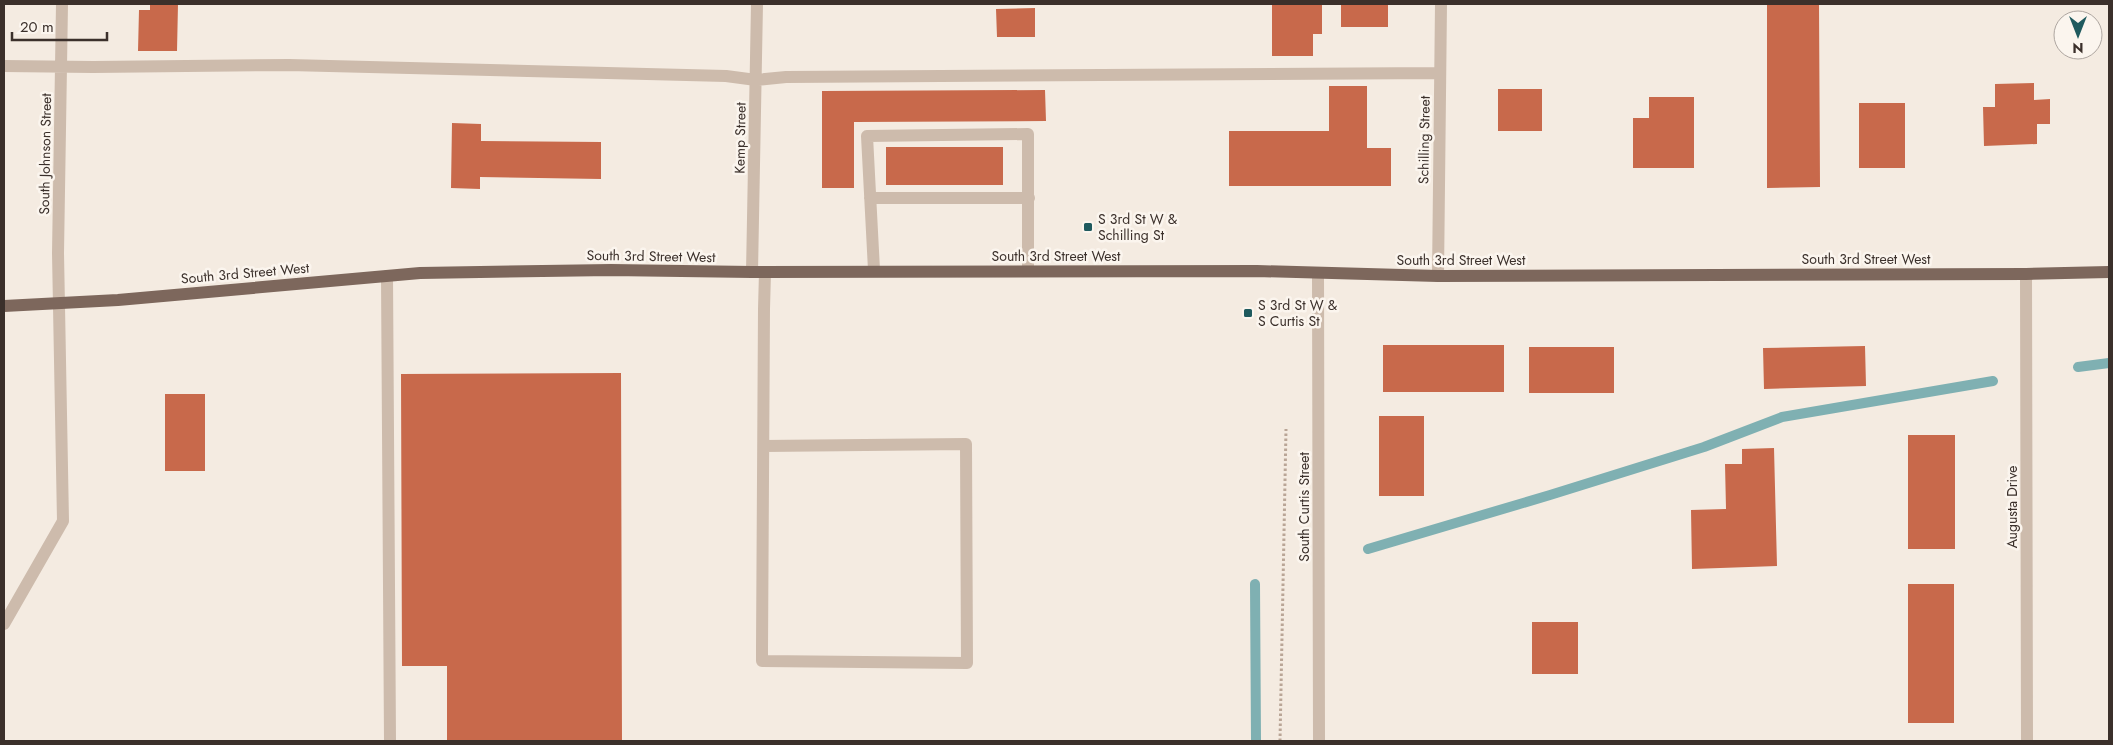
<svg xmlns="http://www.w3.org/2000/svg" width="2113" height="745" font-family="Jost,sans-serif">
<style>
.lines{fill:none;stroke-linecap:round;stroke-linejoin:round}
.stream{stroke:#7fb0b2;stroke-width:10}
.building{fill:#c8694b}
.path{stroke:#b9a596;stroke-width:3;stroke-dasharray:2.5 2.5;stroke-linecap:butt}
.minor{stroke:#cdbbac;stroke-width:12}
.major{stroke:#7d675c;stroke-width:12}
.poi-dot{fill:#1f5a5e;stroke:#fbf5ee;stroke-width:2}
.labels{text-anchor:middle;stroke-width:5;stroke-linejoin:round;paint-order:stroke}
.street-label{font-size:14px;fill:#3b302b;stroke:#fbf5ee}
.poi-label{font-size:14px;fill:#3b302b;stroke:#fbf5ee;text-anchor:start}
</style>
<rect width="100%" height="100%" fill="#f4ebe1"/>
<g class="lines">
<path class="stream" d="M2078 367 2109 363
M1368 549 1550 495 1704 447 1782 417 1993 381
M1255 584 1256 741"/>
</g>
<path class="building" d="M150 4H178L177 51H138L139 10H150Z
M1272 4H1322V34H1313V56H1272Z
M1341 4H1388V27H1341Z
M1767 4H1819L1820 187 1767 188Z
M1035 8V37H997L996 9Z
M2034 83V100L2050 99V124H2037V144L1984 146 1983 107H1995V84Z
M1329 86H1367V148H1391V186H1229V131H1329Z
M1498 89H1542V131H1498Z
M1045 90 1046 121 854 122V188H822V91Z
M1649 97H1694V168H1633V118H1649Z
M1859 103H1905V168H1859Z
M452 123 481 124V141L601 142V179L480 177V189L451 188Z
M886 147H1003V185H886Z
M1383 345H1504V392H1383Z
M1865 346 1866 386 1764 389 1763 348Z
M1529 347H1614V393H1529Z
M621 373 622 741H447V666H402L401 374Z
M165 394H205V471H165Z
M1379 416H1424V496H1379Z
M1908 435H1955V549H1908Z
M1774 448 1777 566 1692 569 1691 510 1726 509 1725 464H1742V449Z
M1908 584H1954V723H1908Z
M1532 622H1578V674H1532Z"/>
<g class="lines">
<path class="path" d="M1280 741 1286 429"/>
<path class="minor" d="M4 66 93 67 289 65 726 76 756 80 786 77 1440 73
M870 198H1029
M874 270 867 136 1028 134V271
M752 272 757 4
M1318 273 1319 741
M2026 274 2027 741
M387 276 390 741
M1438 276 1441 4
M764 446 966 444 967 663 762 661V648L764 309 765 272
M4 624 63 521 58 253 62 4"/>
<path class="major" d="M4 306 118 300 420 273 611 270 752 272 1257 271 1438 276 2026 274 2109 272"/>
</g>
<g class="poi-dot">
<rect x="1083" y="222" width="10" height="10" rx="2.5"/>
<rect x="1243" y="308" width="10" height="10" rx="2.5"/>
</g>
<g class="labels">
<g class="street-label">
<text transform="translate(740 138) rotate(-89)" y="5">Kemp Street</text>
<text transform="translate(1424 140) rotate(-89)" y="5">Schilling Street</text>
<text transform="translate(45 154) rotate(-89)" y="5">South Johnson Street</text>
<text transform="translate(651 256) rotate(1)" y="5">South 3rd Street West</text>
<text x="1056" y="261">South 3rd Street West</text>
<text x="1866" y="264">South 3rd Street West</text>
<text x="1461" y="265">South 3rd Street West</text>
<text transform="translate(245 273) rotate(-5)" y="5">South 3rd Street West</text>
<text transform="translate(1304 507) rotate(-90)" y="5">South Curtis Street</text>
<text transform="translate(2012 507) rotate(-90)" y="5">Augusta Drive</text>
</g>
<g class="poi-label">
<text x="1098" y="224">S 3rd St W &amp;<tspan x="1098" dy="16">Schilling St</tspan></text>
<text x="1258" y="310">S 3rd St W &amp;<tspan x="1258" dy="16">S Curtis St</tspan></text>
</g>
</g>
<rect width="2113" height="745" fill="none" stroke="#3b302b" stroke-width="10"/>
<g transform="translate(2078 35) rotate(180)"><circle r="24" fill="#fbf5ee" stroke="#aea6a0"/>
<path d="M0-4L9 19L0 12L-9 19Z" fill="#1f5a5e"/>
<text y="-8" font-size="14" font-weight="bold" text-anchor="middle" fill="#3b302b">N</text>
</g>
<path d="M12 32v8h95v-8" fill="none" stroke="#3b302b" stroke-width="2.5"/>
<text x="20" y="32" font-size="15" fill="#3b302b" stroke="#fbf5ee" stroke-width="4" paint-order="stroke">20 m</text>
</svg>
